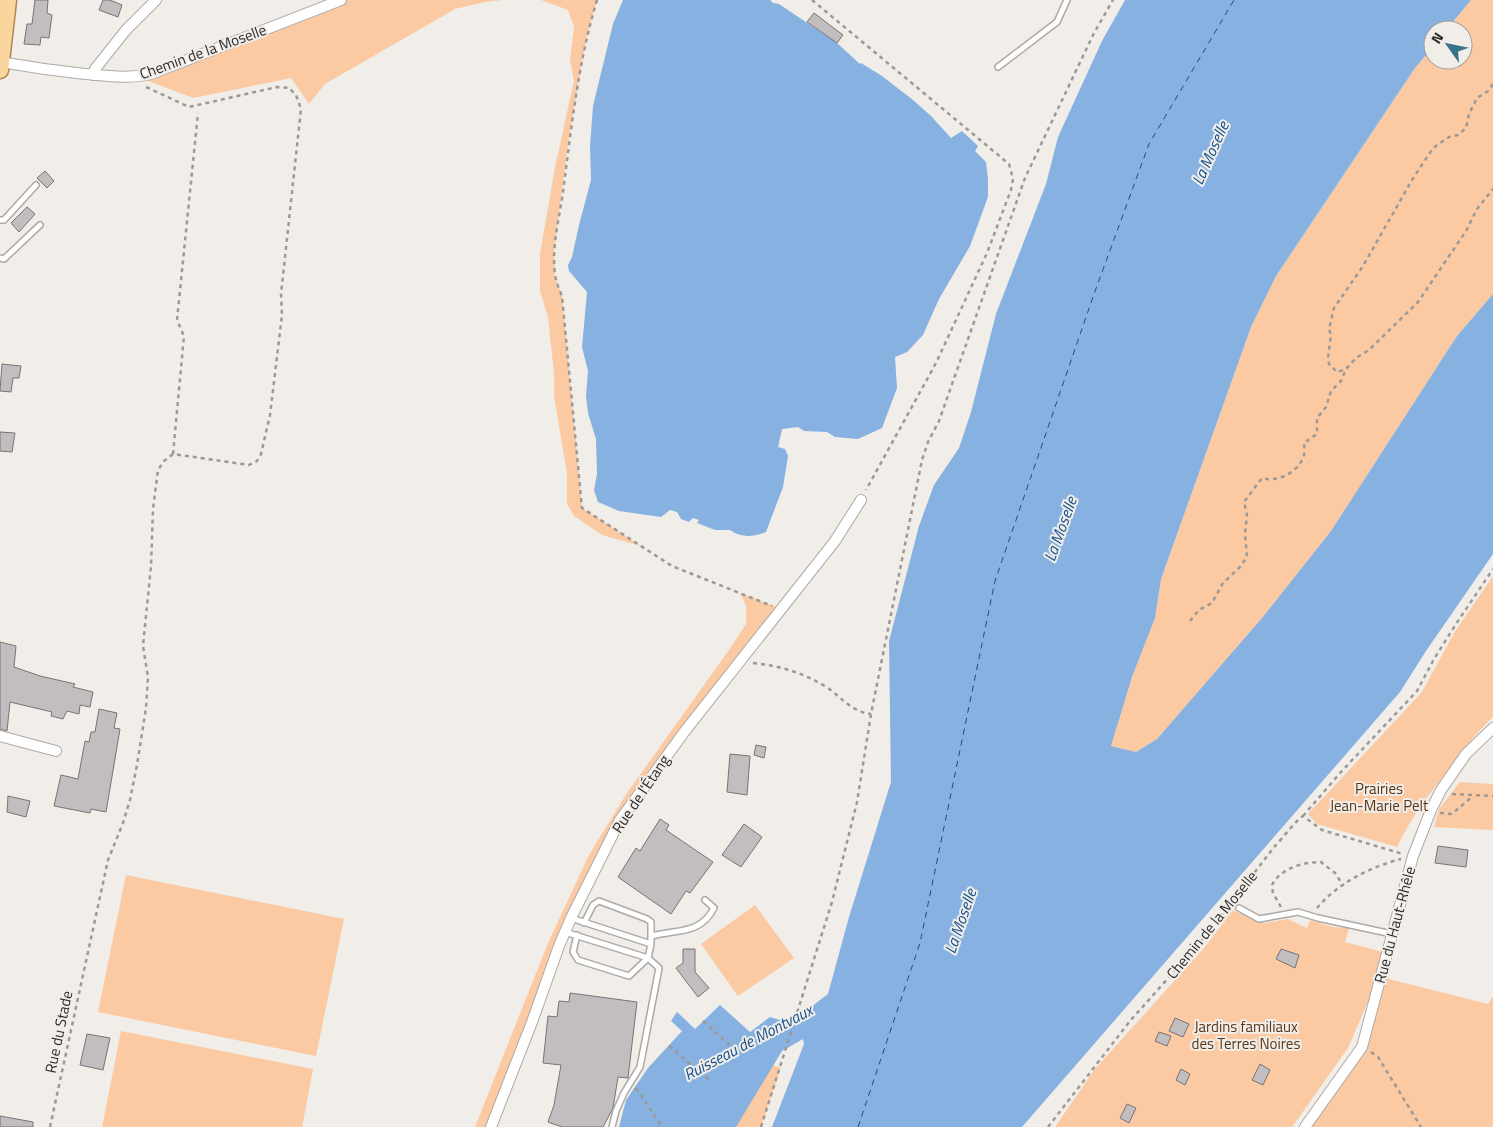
<svg xmlns="http://www.w3.org/2000/svg" width="1493" height="1127" font-family="'Titillium Web',sans-serif">
<style>
.green{fill:#fbcaa2}
.water{fill:#86b1e1}
.lines{fill:none;stroke-linecap:round;stroke-linejoin:round}
.ferry{stroke:#13508b;stroke-width:1;stroke-dasharray:6 5;stroke-linecap:butt}
.building{fill:#c2bdbf;stroke:#787375}
.lane-casing{stroke:#aea9a6;stroke-width:8}
.street-casing{stroke:#aea9a6;stroke-width:12}
.primary-casing{stroke:#b1874b;stroke-width:19}
.path{stroke:#9c9996;stroke-width:2.5;stroke-dasharray:4 4;stroke-linecap:butt}
.lane{stroke:#fff;stroke-width:5}
.street{stroke:#fff;stroke-width:10}
.primary{stroke:#fbd59e;stroke-width:16}
.labels{text-anchor:middle;stroke-width:4;stroke-linejoin:round;paint-order:stroke}
.street-label{font-size:15px;fill:#2d2b2a;stroke:#f1ede9}
.park-label{font-size:15px;fill:#593616;stroke:#f1ede9}
.water-label{font-size:16px;font-style:italic;fill:#13508b;stroke:#f1ede9}
</style>
<rect width="100%" height="100%" fill="#f1ede9"/>
<path class="green" d="M341 0H502L485 2 455 9 325 84 309 104 291 78 193 98 138 77Z
M541 0H597L587 36 582 62 568 144 554 252 555 276 562 296 582 508 641 546 602 535 574 516 567 504V474L554 396V374L548 317 540 291V254L555 167 574 81 570 60 574 27 568 10Z
M1471 0H1493V294L1457 336 1331 531 1262 618 1157 739 1136 752 1111 746 1132 677 1155 618 1161 579 1251 327 1276 276 1415 68 1433 47V60H1463V30H1446Z
M1493 576V717C1476 733 1462 751 1448 770 1429 794 1410 819 1397 847L1317 824 1308 814 1422 692 1454 633Z
M740 593 782 609 620 820 571 918 491 1127H475L548 943 589 855 627 793 729 650 746 624V606Z
M1460 782 1493 784V830L1434 827 1439 809Z
M126 875 344 919 316 1056 98 1012Z
M755 905 794 958 738 996 701 944Z
M1233 910 1249 918 1264 923 1288 919 1307 928 1310 920 1332 927 1349 928 1345 942 1383 952 1369 999 1348 1048 1292 1127H1055L1095 1069 1205 947Z
M1385 978 1488 1004 1493 996V1127H1305L1353 1062Z
M121 1031 313 1069 302 1127H102Z
M769 1065 781 1067 761 1127H719Z"/>
<path class="water" d="M623 0H770L773 3 779 4 837 43 860 64 861 63 882 76 913 100 931 116 951 138 962 131 978 146 975 151 986 162 988 179V197L970 246 939 299 923 335 907 352 895 357 897 388 882 428 858 439 835 437 827 432 804 431 798 427 782 429 778 447 785 449 788 456 783 487 766 532C754 537 741 538 730 530H715L697 523 699 520 693 518 689 522 681 519 677 512 670 510 661 517 619 511 598 502 594 490 597 474 596 439 588 413 586 396 588 371 582 347 587 292 569 271 568 265 572 257 579 225 591 180 590 146 593 106 613 24Z
M1125 0H1471L1446 30H1433V47L1415 68 1276 276 1251 327 1161 579 1155 618 1132 677 1111 746 1136 752 1157 739 1262 618 1331 531 1457 336 1493 294V554L1426 651 1400 692 1022 1127H772L804 1044 803 1039 782 1051 736 1127H619L626 1100 648 1068 682 1031 671 1021 677 1012 695 1029 720 1005 750 1032 770 1017 790 1023 828 994 849 917 891 782 889 641 919 526 934 485 959 448 971 412 996 314 1046 184 1058 137 1102 41Z"/>
<g class="lines">
<path class="ferry" d="M858 1127 920 943 995 581 1094 294 1149 144 1234 0"/>
</g>
<path class="building" d="M35 0H48L47 13 52 15 49 38 41 37 40 45 24 44 27 24H32Z
M103 0H110L122 5 118 17 99 10Z
M814 13 843 35 837 43 807 22Z
M45 171 54 181 47 188 37 178Z
M27 207 35 214 19 232 11 223Z
M2 364 21 366 19 378H13L11 392 0 391Z
M0 432 15 433 12 452 0 451Z
M0 642 16 646 14 667 40 676 75 684 73 687 93 692 90 707 80 705 79 714 67 711 63 719 51 716 52 712 10 702 7 731 0 729Z
M99 709 117 713 114 728 120 729 106 812 91 809 90 813 54 806 61 775 78 779 85 741 89 742 91 732H95Z
M756 745 766 747 764 758 754 755Z
M730 754 750 756 747 795 727 792Z
M8 796 30 801 26 817 7 812Z
M660 819 669 825 666 830 713 862 690 893 686 891 671 914 618 877 636 848 640 851Z
M744 824 762 837 741 867 722 855Z
M1438 846 1468 850 1466 867 1435 863Z
M683 949H695V972L709 988 698 997 676 968 683 963Z
M1281 949 1299 955 1295 968 1276 959Z
M570 993 637 1002 628 1078 618 1077 613 1108 603 1127H562L548 1122 554 1105 561 1065 543 1063 548 1016 557 1017 559 1001 569 1002Z
M1175 1018 1189 1024 1183 1037 1169 1031Z
M1159 1032 1171 1036 1167 1046 1155 1041Z
M87 1034 110 1038 103 1070 80 1065Z
M1260 1064 1270 1070 1263 1085 1252 1080Z
M1181 1069 1190 1074 1185 1085 1176 1080Z
M1127 1104 1136 1108 1129 1123 1120 1118Z
M0 1116 33 1122V1127H0Z"/>
<g class="lines">
<defs>
<path id="lane" d="M998 67 1057 22 1067 0
M0 220H4L36 185
M0 258 4 259 40 225
M1239 908 1259 919 1298 912 1318 918 1392 934
M571 918 651 944 648 958 659 968 640 1067 624 1093 616 1111 612 1127
M584 923 593 905 599 901 647 919 651 922V944
M565 932 648 958 629 976 578 960 573 952 577 935
M652 936C677 929 700 935 714 908L705 900"/>
<path id="street" d="M0 62C28 67 56 71 85 74 108 76 128 79 151 74L341 0
M93 75 95 69 126 30 156 0
M0 736 56 751
M491 1127 532 1022 559 946 571 918 620 820 685 731 835 541 861 500
M1305 1127 1362 1047 1413 856 1431 810 1441 790 1466 754 1493 728"/>
<path id="primary" d="M0 70 8 0"/>
</defs>
<use href="#lane" class="lane-casing"/>
<use href="#street" class="street-casing"/>
<use href="#primary" class="primary-casing"/>
<path class="path" d="M597 0C579 59 572 122 564 184 561 213 551 244 555 274 556 282 559 289 562 296L582 508 672 566 772 606
M812 0 1009 164 1013 179 1011 190 987 253 936 363 866 490
M1493 84 1488 91 1477 98 1469 114 1466 128 1458 135 1449 137 1433 148 1412 180 1363 266 1334 308 1329 329 1331 335 1328 358 1329 364 1337 372 1346 369 1356 358 1369 350 1418 302 1466 231 1477 209 1493 189
M173 454 184 336 177 320 198 113
M1190 621 1199 610 1212 603 1223 583 1240 567 1247 557 1245 534 1247 515 1244 502 1262 478C1278 483 1299 472 1304 455 1305 451 1304 446 1304 443L1317 434V418L1326 407 1331 391 1341 381 1346 369
M753 663C781 666 804 673 828 688 842 698 852 712 871 714
M1452 794 1493 796
M1440 813 1452 814 1473 796
M1303 816 1341 772 1417 691 1434 659 1456 624 1493 569
M1281 907 1273 893 1272 885C1281 868 1303 862 1321 862L1335 873 1343 885
M1317 908C1338 883 1370 867 1401 859
M703 1021 733 1048
M669 1046 712 1082
M1371 1052 1378 1057 1421 1127
M636 1088 662 1127
M50 1127 108 860 123 823 130 800 137 765 146 708 148 677 143 646 151 566 153 509 158 470 164 461 173 454 249 465 257 461 261 454 270 415 282 315 281 294 301 109 296 95 289 88 277 87 189 107 144 86
M761 1127 832 902 857 802 871 714 922 460 928 442 939 421 1025 178 1094 33 1113 0
M1048 1127 1130 1021 1203 939 1275 846C1283 838 1296 820 1303 816L1322 830 1403 854"/>
<use href="#lane" class="lane"/>
<use href="#street" class="street"/>
<use href="#primary" class="primary"/>
</g>
<g class="labels">
<g class="street-label">
<text transform="translate(203 52) rotate(-20)" y="5">Chemin de la Moselle</text>
<text transform="translate(641 794) rotate(-56)" y="5">Rue de l'Étang</text>
<text transform="translate(1212 925) rotate(-51)" y="5">Chemin de la Moselle</text>
<text transform="translate(1395 925) rotate(-75)" y="5">Rue du Haut-Rhêle</text>
<text transform="translate(59 1032) rotate(-78)" y="5">Rue du Stade</text>
</g>
<g class="park-label">
<text x="1379" y="794">Prairies<tspan x="1379" dy="17">Jean-Marie Pelt</tspan></text>
<text x="1246" y="1032">Jardins familiaux<tspan x="1246" dy="17">des Terres Noires</tspan></text>
</g>
<g class="water-label">
<text transform="translate(1210 153) rotate(-66)" y="6">La Moselle</text>
<text transform="translate(1060 529) rotate(-70)" y="6">La Moselle</text>
<text transform="translate(960 921) rotate(-71)" y="6">La Moselle</text>
<text transform="translate(748 1042) rotate(-28)" y="6">Ruisseau de Montvaux</text>
</g>
</g>
<g transform="translate(1448 45) rotate(303)"><circle r="24" fill="#f1ede9" stroke="#a39f9d"/>
<path d="M0-4L9 19L0 12L-9 19Z" fill="#38728b"/>
<text y="-8" font-size="14" font-weight="bold" text-anchor="middle" fill="#2d2b2a">N</text>
</g>
</svg>
